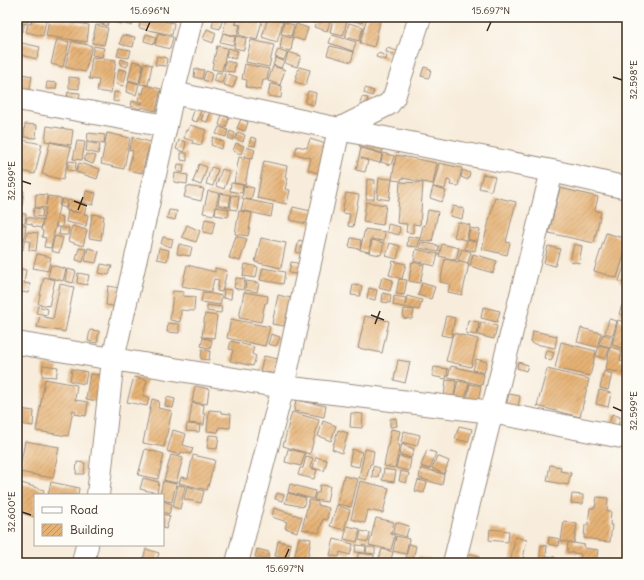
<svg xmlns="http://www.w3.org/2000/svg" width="644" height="580" font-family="Delius,sans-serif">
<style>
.building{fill:url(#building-hatch)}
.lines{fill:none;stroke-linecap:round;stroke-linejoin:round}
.street-casing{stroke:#9a8c7d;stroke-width:24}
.street{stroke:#fff;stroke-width:22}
.ticks{fill:none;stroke:#3b2a1e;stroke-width:1.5}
.neatline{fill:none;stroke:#3b2a1e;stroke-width:1.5}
.ticks-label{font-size:10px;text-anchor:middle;fill:#3b2a1e}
</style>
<defs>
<pattern id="building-hatch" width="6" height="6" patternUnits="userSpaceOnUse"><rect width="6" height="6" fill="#e6b274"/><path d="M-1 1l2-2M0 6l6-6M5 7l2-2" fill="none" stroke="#bc915f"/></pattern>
</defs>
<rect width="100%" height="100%" fill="#fdfcf7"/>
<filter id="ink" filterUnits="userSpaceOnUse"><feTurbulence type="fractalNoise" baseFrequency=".025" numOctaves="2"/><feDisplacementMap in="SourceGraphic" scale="8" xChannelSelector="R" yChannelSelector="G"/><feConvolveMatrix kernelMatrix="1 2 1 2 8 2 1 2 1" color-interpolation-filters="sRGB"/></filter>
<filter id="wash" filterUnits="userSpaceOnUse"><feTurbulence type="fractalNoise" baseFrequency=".012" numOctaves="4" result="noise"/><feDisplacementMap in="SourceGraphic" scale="16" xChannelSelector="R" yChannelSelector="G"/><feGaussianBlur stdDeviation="0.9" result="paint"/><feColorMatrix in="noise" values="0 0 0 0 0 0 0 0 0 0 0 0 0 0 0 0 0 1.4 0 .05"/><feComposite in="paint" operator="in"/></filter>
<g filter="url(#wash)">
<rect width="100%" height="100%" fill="#f8eddc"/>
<g id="blocks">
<path class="building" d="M18 17H28L27 24 17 22Z
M55 17H78L77 22 55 18Z
M97 17H110L107 26 96 22Z
M113 17H123L121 24 112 21Z
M125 17H134L132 26 123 23Z
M141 17H146L174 23 172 35 139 28Z
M157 17H176L175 21Z
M214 17H223L220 29 212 27Z
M226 17H236L235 24 240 25 237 36 223 33Z
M238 17H263L257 40 239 35 241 25 236 24Z
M303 17H327L331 18 327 31 314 27 316 23 303 19Z
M330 17H348L343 36 330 33 333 18Z
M349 17H364L362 23 348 19Z
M367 17H381L374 47 360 43Z
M32 18 46 20 43 36 26 32 28 24H31Z
M268 18 283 22 277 42 262 37Z
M49 19 89 25 87 42 46 36Z
M284 22 294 25 291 36 281 34Z
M349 23 363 27 359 41 345 37Z
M17 24 24 25 23 31H21L19 39 17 38Z
M296 24 308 28 304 41 292 37Z
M96 25 108 28 104 45 92 43Z
M207 29 216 33 213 43 203 39Z
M158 33 173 37 170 49 155 45Z
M223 33 235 37 233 45 220 42Z
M146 34 156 37 154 44 144 41Z
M122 35 135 37 133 47 120 44Z
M332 35 356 42 353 51 329 43Z
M236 36 246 38 244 50 234 48Z
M282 36 293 38 291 51 280 49Z
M57 39 69 42 63 67 51 64Z
M251 40 274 45 269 67 246 62Z
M72 41 92 46 85 72 65 67Z
M17 42 40 47 37 59 17 54Z
M94 46 104 48 102 57 92 55Z
M217 46 227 48 222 71 212 69Z
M330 46 354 52 351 62 327 55Z
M119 48 131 50 129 58 117 56Z
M228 48 238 51 235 59 226 56Z
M387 48 397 51 396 55 386 52Z
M278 50 287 53 284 60 275 57Z
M288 52 301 56 297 67 285 63Z
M378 53 387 56 386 60 376 57Z
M17 55 22 56 19 73H17Z
M157 56 167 58 166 66 155 65Z
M92 57 116 60 111 93 97 91 99 80 89 79Z
M276 58 284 61 281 68 273 65Z
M121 59 129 62 127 67 120 65Z
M133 61 143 64 139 83 128 80Z
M225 61 235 63 234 72 224 71Z
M144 63 152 65 148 85 140 84Z
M245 64 269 69 267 80H263L261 90 246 87 247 80 242 79Z
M273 66 285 70 280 85 268 81Z
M299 67 310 70 306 85 295 82Z
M424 67 431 69 429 78 421 76Z
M119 69 127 71 123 86 116 84Z
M195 69 204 70 202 79 194 77Z
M206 71 212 73 210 82 203 80Z
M217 72 225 74 222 83 213 81Z
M22 74 32 76 29 94 18 92Z
M228 74 237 77 233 88 224 85Z
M69 77 79 78V89L69 88Z
M129 81 139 84 136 95 126 92Z
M47 82 57 83 56 89H46Z
M270 84 282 86 281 98 268 96Z
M145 85 161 89 156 111 141 107 140 109 131 106 132 101 142 104 143 102 138 101 140 93 143 94Z
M365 88 374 91 372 96 364 93Z
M308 91 316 93 314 105 305 103Z
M68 92 80 93 79 101 67 99Z
M114 92 120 93 119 102 113 101Z
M362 97 368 98 366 106 360 104Z
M195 108 201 111 197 122 191 120Z
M205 109 211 111 207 122 201 120Z
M222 115 229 118 226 128 219 125Z
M241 119 248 122 245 131 237 128Z
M25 124 37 125 36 138 24 137Z
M190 125 206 130 201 145 192 143 193 141 184 138 186 130 188 131Z
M47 126 73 130 71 145 45 141Z
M219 127 228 130 226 137 216 134Z
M230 131 235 133 233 140 228 138Z
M238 132 245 135 243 142 235 139Z
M88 133 105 135 104 144 87 141Z
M107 133 130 138 124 169 101 164Z
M133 137 150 142 142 173 128 170 133 151 129 150Z
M213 137 224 142 221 149 211 145Z
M251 137 257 139 255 146 249 145Z
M362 138 384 145 382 153 359 146Z
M17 139 42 144 35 174 17 170Z
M310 139 329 145 321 174 308 170 311 158 295 154 297 146 307 148Z
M179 140 186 142 184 152 176 149Z
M77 141 85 142 82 160 73 159Z
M50 142 71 147 63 180 42 174Z
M87 142 100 145 98 154 86 151Z
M236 143 244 146 241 154 233 151Z
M247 147 255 150 252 159 244 156Z
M361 148 382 154 380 163 361 158 368 161 365 172 356 170Z
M181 153H187V161L181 160Z
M383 153 394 156 391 165 381 162Z
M86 154 96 156 93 164 84 161Z
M396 155 437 163 433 184 402 178 401 181 392 180Z
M239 157 250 159 245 185 234 183Z
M69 161 76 162 75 171 67 170Z
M264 161 287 166 285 178H288L285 189 290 190 287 204 257 198Z
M79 163 100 169 97 179 76 172Z
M439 163 462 168 458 186 450 185 451 181 447 180 445 189 433 187Z
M178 164 184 165 183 173 177 171Z
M199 164 207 167 201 185 193 182Z
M211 167 218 169 213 186 206 184Z
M222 169 230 172 224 189 216 186Z
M463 170 470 173 468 180 461 177Z
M175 173 188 175 187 184 174 182Z
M483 174 495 177 491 191 479 188Z
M379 178 392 179 389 200 377 198Z
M367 179 375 180 374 199H366Z
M400 182 423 183 420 225 413 224V233L406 232 407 224 397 223Z
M231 183 243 185 242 193 230 191Z
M187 186 204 189 201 201 184 197Z
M244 186 254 188 251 200 242 198Z
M433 187 446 191 442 202 430 198Z
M560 188 598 197 595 210 601 212 594 243 549 233Z
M17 190 24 191 22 206H17Z
M86 191 96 193 93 205 84 203Z
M208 191 219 193 214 215 203 213Z
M220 193 231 195 229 207 218 205Z
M346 193 359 195 353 227 348 226 350 214 342 213Z
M36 194 47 195 46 205 48 196 61 198 57 216 63 217 62 227H56L57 219 51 248 44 247 46 238 42 237 43 231 41 230 46 208 35 207Z
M232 195 239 196 237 210 230 209Z
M495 197 516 202 506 242 510 243 507 255 482 249Z
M62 199 67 200 66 208 60 206Z
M244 199 273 205 271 217 241 210Z
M68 200 87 204 84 214 88 215 86 226 66 222 68 211 81 213 66 210Z
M366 202 386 205 383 225 363 222Z
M453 206 464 209 462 219 450 216Z
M216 207 229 209 228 217 215 215Z
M293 207 315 212 312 225 290 220Z
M34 208 43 209 42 217 33 216Z
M169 210 177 211 175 220 167 218Z
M428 210 438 212 432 242 420 240 423 225 425 226Z
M239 211 252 213 248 236 235 234Z
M17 213 26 214 25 223 17 222Z
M92 214 104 216 101 240 89 238Z
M27 217 43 220 41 228 32 226V224L26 223Z
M626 217H627V237L622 236Z
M205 219 215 221 212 234 203 232Z
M458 222 470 225 466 240 454 237Z
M17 224 26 225 23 250 17 249Z
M388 224 400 227 399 235 387 232Z
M187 225 200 231 196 242 182 237Z
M72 226 87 230 83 246 68 241Z
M60 228H69L68 235H59Z
M470 228 480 230 477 242 468 239Z
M365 229 385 232 384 241 371 239 369 252 360 250Z
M27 232 38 233 36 251 29 250 30 241H26Z
M606 233 627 239V245L617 278 594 271Z
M55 236 63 238 59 253 51 251Z
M236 236 247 239 240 261 229 258Z
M163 237 173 239 171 247 161 244Z
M408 237 420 238 418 247 407 246Z
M261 238 286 243 281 268 255 262Z
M351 238 361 240 360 249 349 247Z
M299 240 306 242 303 254 296 252Z
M372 240 384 243 381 255 369 253Z
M467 240 477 242 475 251 465 249Z
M421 242 439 246 438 252 420 248Z
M390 243 400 246 397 259 386 256Z
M179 244 192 247 190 256 177 254Z
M442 244 459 248 456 260 439 256Z
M574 244 582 246 579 263 570 261Z
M548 246 560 249 555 266 544 263Z
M79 248 86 249 83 262 76 260Z
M88 248 99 251 96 263 85 261Z
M159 248 169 250 167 261 157 259Z
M416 249 438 254 435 266 414 261Z
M462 249 471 252 468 263 458 260Z
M37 254 51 257 48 271 33 268Z
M473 254 497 261 493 273 470 266Z
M627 258V281L626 284 619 281Z
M445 259 469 264 462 295 448 292 450 284 440 282Z
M393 261 406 264 402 279 389 275Z
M291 262 302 264 300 275 289 273Z
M412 262 424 265 420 283 409 281Z
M101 264 112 266 109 275 99 273Z
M245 264 258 267 256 278 243 276Z
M51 265 66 269 63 281 48 277Z
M187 265 215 272V268L227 271 222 292 217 291 219 280 214 279 211 292 182 286Z
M17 268 26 270 24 283 30 284 28 293 22 292 20 301H17Z
M263 268 285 272 283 284 260 280Z
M67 269 76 271 73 283 65 281Z
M78 273 89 275 87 285 77 283Z
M44 277 55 280 49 306 38 304Z
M382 277 393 280 390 291 379 288Z
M236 278 245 279 243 290 234 288Z
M399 279 407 280 404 295 396 294Z
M246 281 259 283 257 292 245 290Z
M422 283 435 287 431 299 418 295Z
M60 284 74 287 65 332 37 327 40 316 53 319Z
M353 285 362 286 360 296 351 295Z
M108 286 120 288 118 307 106 305Z
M369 288 377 290 375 300 367 298Z
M224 289 232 290 231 299 223 298Z
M173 291 184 292 183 296 195 297 194 311 181 310 180 322 170 320Z
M203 292 222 296 220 305 201 302Z
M244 292 268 296 267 303H265L261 322 239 318Z
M383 293 391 295 390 303 382 302Z
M278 295 291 298 284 326 272 324Z
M394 296 406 298 405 305 407 296 422 300 419 310 393 305Z
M207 305 222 307 221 313 207 311Z
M622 305 627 307V316L619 314Z
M38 306 48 309 47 315 36 313Z
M483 307 500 311 497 322 481 318Z
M404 309 414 310 412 319 403 318Z
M205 314 217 316 214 338 202 337Z
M365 316 389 321 382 353 358 348Z
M446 316 455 318 451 337 441 335Z
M231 319 270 327 265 346 227 338Z
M609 319 617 321 613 335 605 333Z
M468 320 479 322 477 335 466 333Z
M618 320 627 323V330L622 348 612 345Z
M481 322 497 326 494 339 478 335Z
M168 323 179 324V333L167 332Z
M581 328 601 333 597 347 577 342Z
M90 330 99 331 97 343 88 341Z
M533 331 557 336 555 348 531 343Z
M453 333 478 339 471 367 446 361Z
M271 334 280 337 276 346 268 344Z
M603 334 613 337 610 347 599 344Z
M203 338 212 340 210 349 201 346Z
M231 341 254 347 252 354 256 356 253 366 230 361 233 350 229 349Z
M561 342 596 351 590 376 555 368Z
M599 345 609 348 606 359 596 356Z
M610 347 622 350 620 361 626 362 624 373 606 370Z
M202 349 210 351 209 360 201 359Z
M546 350 554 353 551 361 544 358Z
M264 356 278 359 275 374 260 371Z
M476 359 487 362 484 373 473 370Z
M398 360 410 362 405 383 394 380Z
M518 362 528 365 526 371 517 368Z
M43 365 58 367 56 377 42 376Z
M451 366 484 374 482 385 448 377Z
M434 367 448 369 446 379 432 376Z
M72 369 87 372 85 384 70 381Z
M547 369 589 379 580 417 537 406Z
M604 371 612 374 608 390 600 388Z
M90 374 102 375 97 401 86 399Z
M134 377 147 380 143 396 149 397 147 406 127 402Z
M45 379 77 385 75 400 88 402 86 416 75 414 76 411 73 410 68 436 36 431Z
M446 380 456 381 454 398 444 397Z
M458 381 469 383 465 400 454 397Z
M470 384 481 386 478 402 467 400Z
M195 386 209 389 207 404 192 402Z
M599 390 611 393 608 407 596 404Z
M509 394 520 396 518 408 506 406Z
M167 397 175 399 173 408 165 406Z
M152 399 159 401 158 408 172 411 164 447 143 443Z
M296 400 326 406 324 417 294 411Z
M192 403 204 405 203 414H205L204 425 189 423Z
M20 409 34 411 33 426 19 424Z
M209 410 221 411V413L231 414 230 428 219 427 218 432 207 431Z
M292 412 319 420 310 454 283 446Z
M351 413 363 414 362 428 350 427Z
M612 414 620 417 618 427 609 425Z
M396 418 397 426 390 427V419Z
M323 421 336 426 331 441 318 436Z
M187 424 200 425 199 432 186 431Z
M459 426 472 429 468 442 455 439Z
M391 429 400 431 397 445H400L395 468 384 466Z
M173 430 186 434 183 445 193 448 191 454 181 452 180 455 167 451Z
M338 430 348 433 342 453 332 449Z
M404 431 420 435 417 446 401 442Z
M209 435 219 436 217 449 207 448Z
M25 441 59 447 53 478 19 472Z
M402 444 414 449 411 458 399 454Z
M145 449 164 454 158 479 138 475Z
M288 449 305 453 301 466 285 462Z
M352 449 362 452 359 467 349 465Z
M365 449 374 451 372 464H370L366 480 359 478Z
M427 450 436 453 430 469 421 466Z
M171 455 183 458 176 483 164 480Z
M193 455 215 460 207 490 179 483 181 477 188 478Z
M306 456 313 458 310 468 317 470 314 479 298 475 300 468H303Z
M399 456 411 459 409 471 396 468Z
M437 456 449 461 444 474 432 468Z
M316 457 327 460 324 471 313 468Z
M77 462 85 463 84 474H76Z
M550 465 561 467 560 471 571 473 568 485 547 481Z
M373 466 380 468 378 477H372Z
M421 468 444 474 442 485 419 478Z
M384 469 396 471 394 482 382 480Z
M401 471 409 473 406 483 399 481Z
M344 476 358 479 351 507 337 504Z
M143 478 159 482 157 493 140 489Z
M418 480 427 482 424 493 415 491Z
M163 481 176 484 172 502 163 500V495H160Z
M360 481 389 488 383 513 368 510 365 523 351 519Z
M18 482 44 490 43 495H35V517L17 512V487Z
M51 482 79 488 78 495H48Z
M290 484 315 491 313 499 288 492Z
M178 485 185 486 180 509 173 507Z
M320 485 330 486 327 502 314 500 316 493H319Z
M187 486 204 491 201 503 184 499Z
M277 493 284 495 282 501 275 499Z
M288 493 306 498 303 507 285 503Z
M572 494 583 495V504L571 503Z
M597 497 608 498 607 511H611L610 525H612L610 542 598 541V540L584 538 585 525H588L590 508H595Z
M309 500 318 502V505L329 508 327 520 323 519 319 533 302 529Z
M163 501 172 504 169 514 163 512Z
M337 505 350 510 344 530 330 526Z
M274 508 302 517 297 532 285 528 287 522 272 517Z
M163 514 170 516 166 529 163 528Z
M376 518 394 522 391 534 395 535 391 550 369 545Z
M564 521 577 524 574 543 561 541Z
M396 522 409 526 406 537 393 533Z
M347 526 360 529 357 542 344 539Z
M490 529 509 531 508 542 489 540Z
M361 531 370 533 368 542 359 540Z
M396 536 409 539 406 554 393 551Z
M299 537 311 539 307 562 294 559Z
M515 537 527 540 522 563H510Z
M549 537 560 539 559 546 548 544Z
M334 539 353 544 350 555 340 552 339 557 330 555Z
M278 541 291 544 288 559 275 556Z
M568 542 585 545 584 548 598 550 596 563 580 562 581 554 567 552Z
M409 544 416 546 413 559 406 557Z
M356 545 366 546 365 553 355 552Z
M541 545 547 546 546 556 555 557 554 563H539Z
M367 547H375V554L366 553Z
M146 549 159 553 156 563H142Z
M257 549 269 552 268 560 255 557Z
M382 549 393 552 390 563 378 562Z
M358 553 374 555V563H357Z
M467 553 479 556 477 563H465Z
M418 557 437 561V563H417Z"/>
</g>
</g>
<g filter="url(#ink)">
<use href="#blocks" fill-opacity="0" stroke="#9a8c7d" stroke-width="1"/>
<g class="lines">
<defs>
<path id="street" d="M173 93 339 129 552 171 627 188
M17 99 166 126
M17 343 113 359 283 387 492 412 627 438
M98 495 113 359 166 126 173 93 192 17
M83 563 87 545
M237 563 283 387 339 129 389 104 394 97 420 17
M454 563 552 171"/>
</defs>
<use href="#street" class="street-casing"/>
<use href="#street" class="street"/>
</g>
</g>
<path class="ticks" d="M146 31 150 22M487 31 491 22M613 77 622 80M22 181 31 184M74 201 87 206M78 210 83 197M371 315 384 320M375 324 380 311M613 407 622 411M22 512 31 515M285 558 289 549"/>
<rect width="644" height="580" fill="none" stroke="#fdfcf7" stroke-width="44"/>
<rect x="34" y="494" width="130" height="52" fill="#fdfcf7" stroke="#afa8a0"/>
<rect x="42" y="507" width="20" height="6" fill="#ffffff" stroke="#afa8a0"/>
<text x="70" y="514" font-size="12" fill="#3b2a1e">Road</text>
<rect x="42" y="524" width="20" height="12" fill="url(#building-hatch)" stroke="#afa8a0"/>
<text x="70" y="534" font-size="12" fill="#3b2a1e">Building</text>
<rect x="22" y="22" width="600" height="536" class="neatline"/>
<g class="ticks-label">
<text x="150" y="14">15.696°N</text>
<text x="491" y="14">15.697°N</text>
<text transform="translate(633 80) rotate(-90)" y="4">32.598°E</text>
<text transform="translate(11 181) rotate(-90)" y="4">32.599°E</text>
<text transform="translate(633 411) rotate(-90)" y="4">32.599°E</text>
<text transform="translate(11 512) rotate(-90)" y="4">32.600°E</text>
<text x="285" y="572">15.697°N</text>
</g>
</svg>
